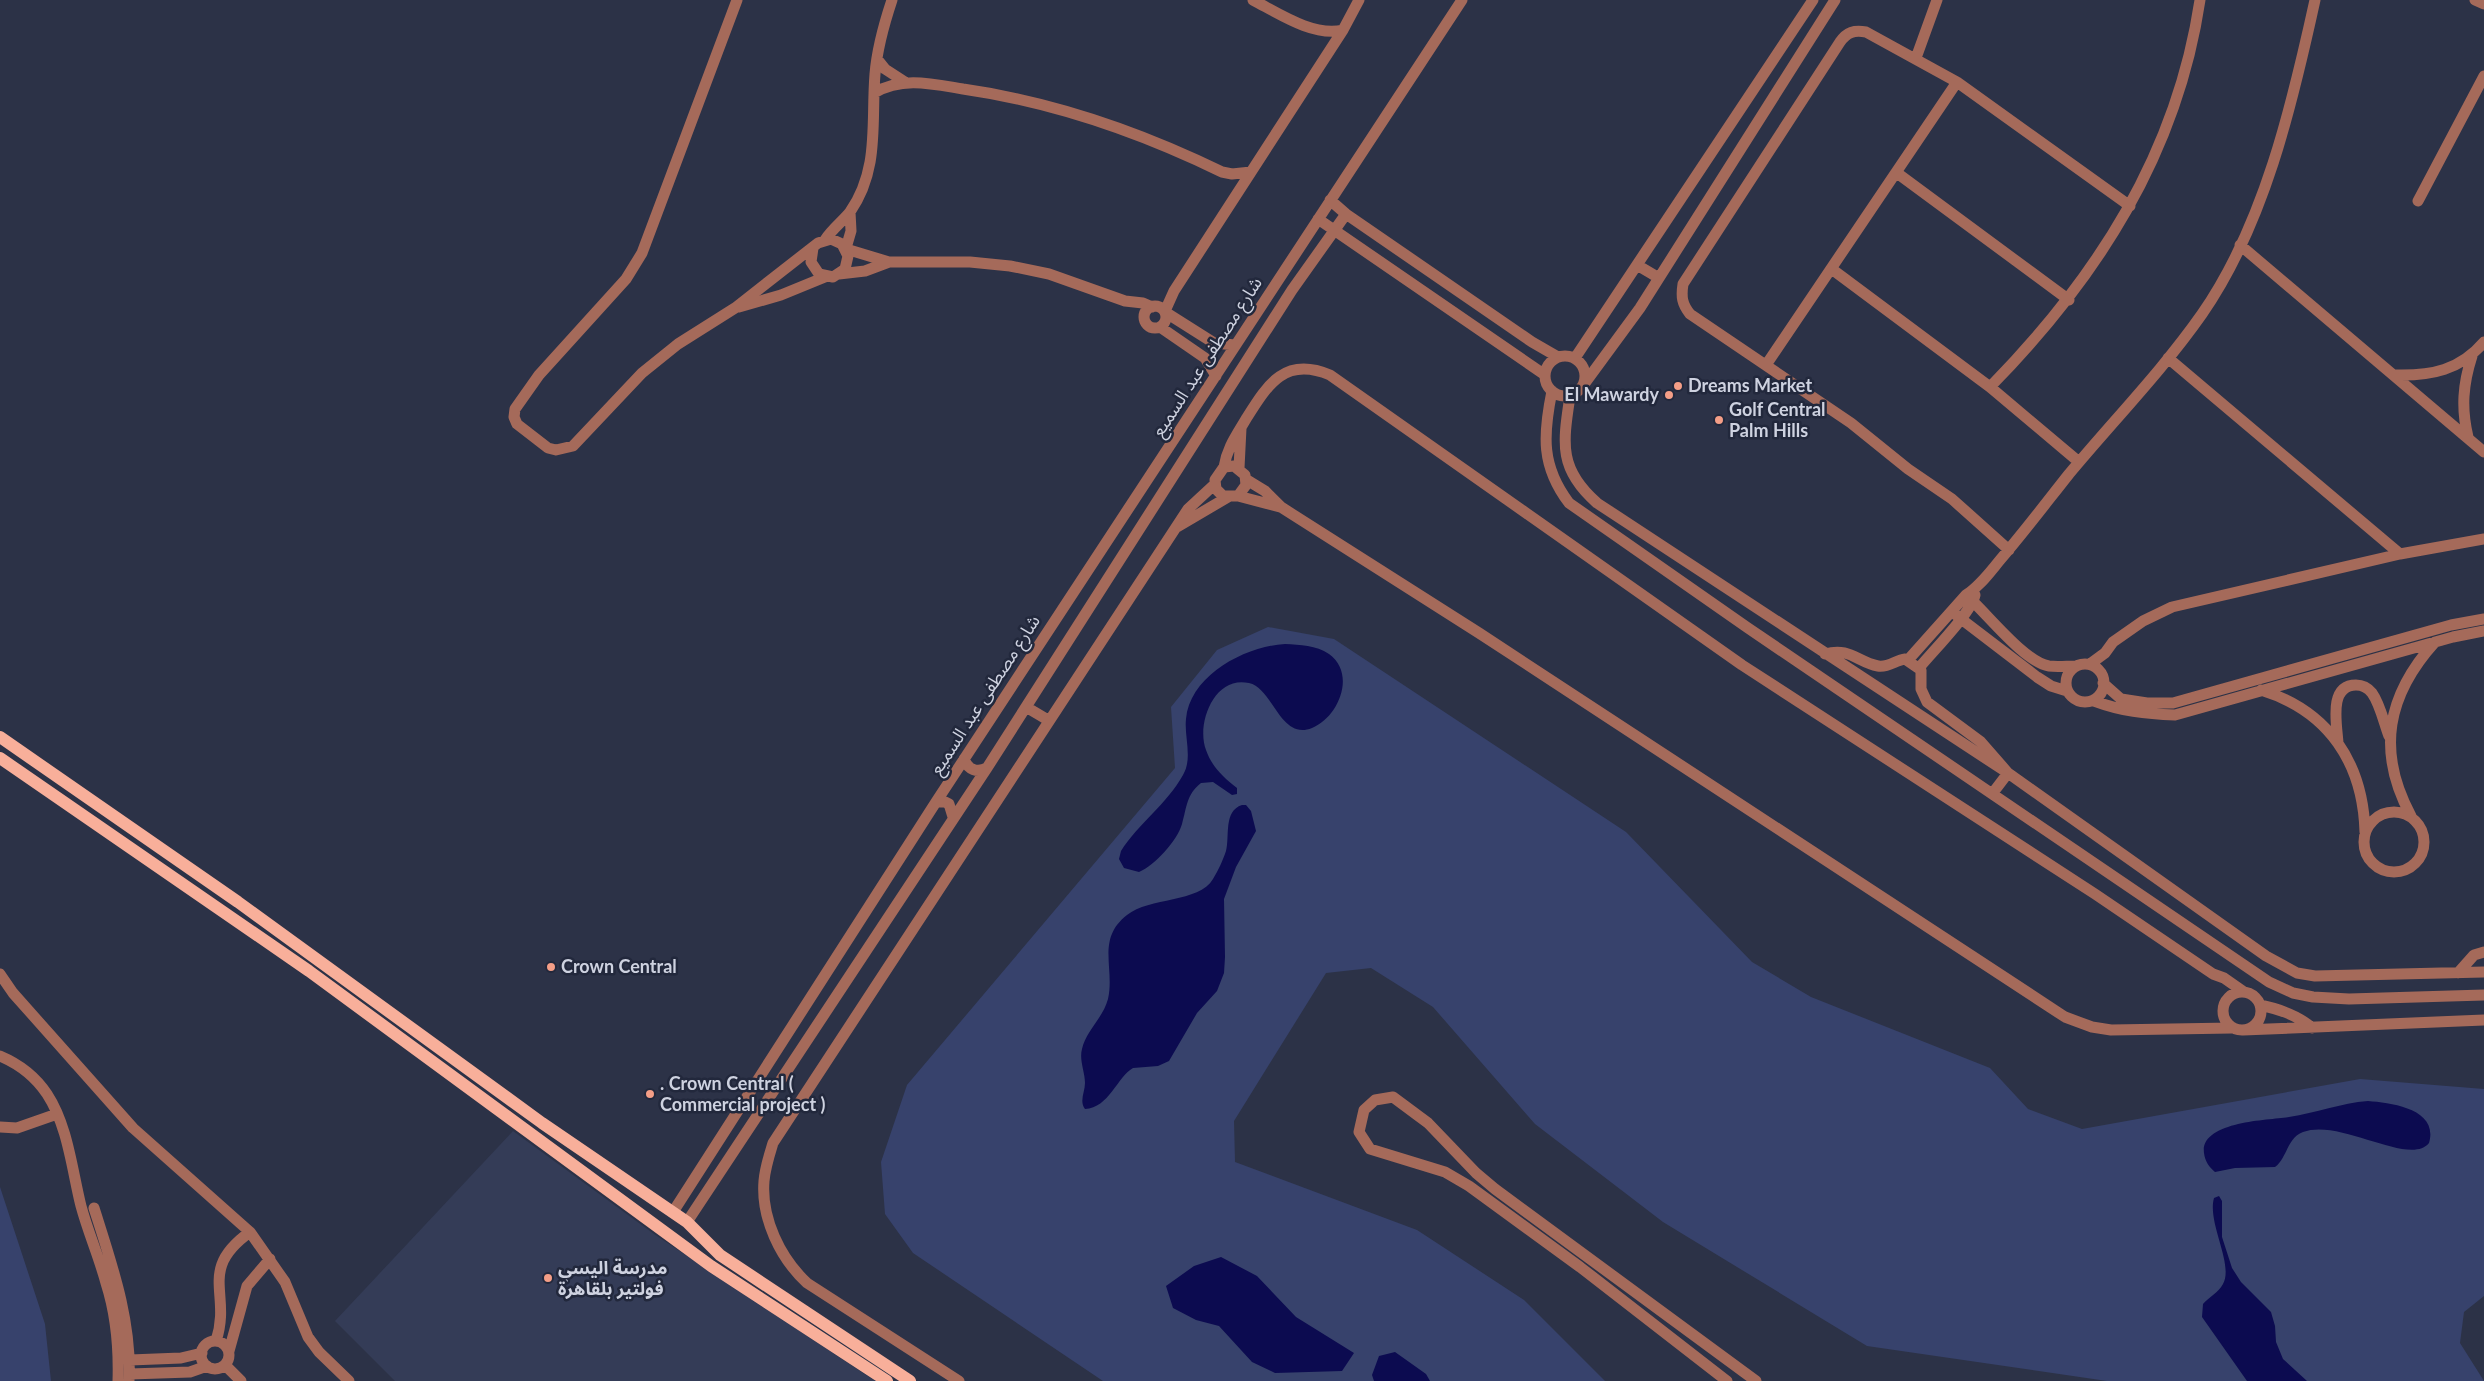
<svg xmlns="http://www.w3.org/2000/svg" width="2484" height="1381" font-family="Lato,'Noto Sans Arabic',sans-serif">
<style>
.built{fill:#343c57}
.green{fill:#37426c}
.water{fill:#0c0b50}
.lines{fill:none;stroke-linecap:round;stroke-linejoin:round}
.minor{stroke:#a56a5a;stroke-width:11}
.major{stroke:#f8af9a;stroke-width:12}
.poi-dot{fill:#f49e87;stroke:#22283c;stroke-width:2}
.labels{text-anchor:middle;stroke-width:5;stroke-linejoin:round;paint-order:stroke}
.street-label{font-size:18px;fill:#ced2e0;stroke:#22283c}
.poi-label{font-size:18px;font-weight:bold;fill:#ced2e0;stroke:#22283c;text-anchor:start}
</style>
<rect width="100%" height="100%" fill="#2c3247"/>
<path class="built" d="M513 1131 654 1234 875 1381H395L335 1321Z"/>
<path class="green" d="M1268 627 1334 639 1626 832 1752 962 1811 997 1990 1068 2028 1109 2082 1129 2360 1079 2484 1089V1296L2464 1312 2460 1343 2484 1381H2107L1867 1346 1663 1222 1535 1124 1433 1007 1371 968 1326 973 1234 1121 1235 1162 1417 1230 1524 1300 1605 1381H1103L913 1253 885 1214 881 1162 907 1085 1175 768 1171 707 1217 650Z
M0 1187 45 1324 51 1381H0Z"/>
<path class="water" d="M1285 644C1300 645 1316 645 1329 654 1357 674 1338 718 1312 728 1280 741 1273 688 1249 683 1214 675 1196 724 1206 750 1212 767 1223 777 1237 788V794L1232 795 1213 782 1201 783C1186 795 1187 807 1182 824 1177 841 1155 865 1139 872L1124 868 1119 859 1121 851C1138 824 1167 804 1183 775 1193 758 1184 737 1186 719 1190 675 1246 646 1285 644Z
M1242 805H1246L1251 811 1256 831 1236 867 1224 899 1225 957 1224 973 1217 991 1197 1013 1169 1061 1158 1066 1133 1068C1117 1077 1109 1108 1085 1109 1079 1101 1085 1092 1085 1083 1085 1072 1079 1060 1082 1049 1086 1031 1103 1018 1108 999 1115 968 1096 939 1127 915 1149 897 1199 903 1213 879 1218 871 1223 860 1226 851 1230 837 1223 811 1242 805Z
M2368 1101C2392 1103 2439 1109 2429 1143 2410 1167 2340 1118 2303 1132 2287 1138 2287 1158 2275 1167L2235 1168 2215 1172C2209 1167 2205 1161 2204 1153 2200 1121 2269 1120 2289 1117 2316 1113 2341 1103 2368 1101Z
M2219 1196 2222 1201V1237L2232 1268 2241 1282 2271 1312 2275 1326 2276 1342 2283 1359 2307 1381H2247L2202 1317 2203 1304C2209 1297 2218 1293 2223 1284 2234 1264 2207 1223 2214 1198Z
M1221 1257 1257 1276 1296 1317 1354 1353 1342 1371 1275 1373 1252 1362 1219 1326 1196 1320 1173 1308 1166 1286 1194 1266Z
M1395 1352 1426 1374 1430 1381H1374L1372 1375 1379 1356Z"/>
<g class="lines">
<path class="minor" d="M737 0 642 253 626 279 539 375 515 409 514 417 517 424 548 448 556 450 573 446 642 373 678 344 735 308 818 243 831 239 842 244 848 256 845 269 833 277 819 274 811 262 813 248
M1253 0C1278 13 1313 37 1343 30
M2475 0 2484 4
M1916 58 1937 0
M877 59 885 69 905 82
M874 93C902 76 933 84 963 89 1054 102 1140 132 1222 172L1232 174 1251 172
M1897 173 2069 300
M1330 200 1346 214 1532 342 1558 357
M2418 201 2484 76
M1318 219 1545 375
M825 240C832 229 843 221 850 212 880 169 871 122 875 74 877 49 884 24 892 0
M2240 245 2484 452
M846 248 851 231 850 212
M846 249 889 262H970L1010 266 1049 274 1125 301 1143 303 1152 307
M1637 265 1659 278
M1833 270 1990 387 2079 462
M839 274 865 271 889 262
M1144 317a11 11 0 1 1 22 0a11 11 0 1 1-22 0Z
M739 307 781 295 825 277
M1165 311 1174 291 1343 30 1359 0
M1165 312 1214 343 1235 345
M1160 327 1205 358 1216 376
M1545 376a20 20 0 1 1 40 0a20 20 0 1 1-40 0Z
M1575 358 1813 0
M2168 358 2400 554
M1766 365 1957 82
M2395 375C2432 376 2460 370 2484 342
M1585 383 1640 308 1835 0
M1990 387C2097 278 2177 154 2200 0
M1552 391C1543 435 1541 466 1569 503L1748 628 2269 982 2293 993 2313 997 2349 999 2484 995
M1570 396C1563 443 1558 469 1597 503L2008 773 2266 956 2297 973 2315 976 2484 972
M2468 437C2461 408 2463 384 2472 356
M1224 467C1227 448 1236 436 1246 419 1268 384 1285 356 1330 375L1742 665 2095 894 2213 974 2224 978 2244 992
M1239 468 1241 428
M1247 480 1265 491 1281 507 1479 633 2065 1017 2092 1027 2111 1030 2232 1028
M1238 496 1246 485 1245 475 1234 466 1224 467 1215 480 1216 489 1223 496H1238L1280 507
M1177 527 1228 497
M2009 550 1952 499 1908 469 1851 423 1690 314C1682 304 1681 297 1683 284L1840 42C1847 32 1854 30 1866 32L1957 82 2130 206
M1966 595C1986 612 2024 662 2049 666 2057 667 2067 666 2076 666
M1952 612 2037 677 2051 686 2067 691
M1825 654C1850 647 1857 662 1878 666 1888 668 1896 660 1905 659L1921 670V689L1927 702 1981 742 2008 773 1992 794
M1908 660 1966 595C1980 586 1990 572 2000 560 2024 532 2046 503 2069 474 2113 421 2162 371 2202 314 2264 225 2292 105 2315 0
M2090 664 2105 653 2113 642 2143 621 2172 607 2400 554 2484 539
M2066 683a19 19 0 1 1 38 0a19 19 0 1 1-38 0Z
M1919 668C1932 652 1971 613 1975 595
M2103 683 2121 699 2147 703H2173L2451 625 2484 619
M2261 690C2329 711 2363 763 2365 832
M2094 701C2121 711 2145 714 2175 715L2453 637 2484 631
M1026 707 1048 720
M2338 743C2337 725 2328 685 2356 685 2363 685 2368 688 2372 693 2380 704 2384 723 2389 736
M964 759C968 770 977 773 987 768
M936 802H945L949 804 953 817
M2364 842a30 30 0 1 1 60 0a30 30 0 1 1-60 0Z
M2411 816C2376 751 2387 695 2435 642
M2458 973 2474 955 2484 952
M0 974 13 993 133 1128 250 1232 285 1282 308 1337 319 1352 349 1381
M2223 1011a19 19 0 1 1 38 0a19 19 0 1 1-38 0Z
M2260 1005C2279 1009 2298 1015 2312 1028
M2243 1030 2484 1020
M0 1056C19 1064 35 1076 47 1094 68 1126 72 1170 81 1206 88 1232 99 1257 106 1283 116 1314 119 1348 118 1381
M0 1127 17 1128 57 1114
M94 1208C112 1265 132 1321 129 1381
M673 1212 936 802 1462 0
M687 1222 987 768 1292 290 1346 214
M216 1341C232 1293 197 1270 250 1232
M201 1355a14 14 0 1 1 28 0a14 14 0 1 1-28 0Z
M229 1351 247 1286 270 1259
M130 1360 181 1358 202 1353
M225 1365 241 1381
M130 1374 190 1372 207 1366
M959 1381 807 1283C780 1258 761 1218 764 1181 765 1168 769 1156 773 1143L1188 509 1215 484
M1727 1381 1580 1267 1469 1186 1445 1172 1370 1149 1359 1132 1364 1110 1375 1100 1393 1097 1428 1123 1476 1173 1495 1189 1756 1381"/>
<path class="major" d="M0 737 238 902 542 1123 687 1222 720 1255 910 1381
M0 758 309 971 711 1266 887 1381"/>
</g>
<g class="poi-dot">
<circle cx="1678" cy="386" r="5"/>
<circle cx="1669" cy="395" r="5"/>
<circle cx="1719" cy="420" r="5"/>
<circle cx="551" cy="967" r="5"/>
<circle cx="650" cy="1094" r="5"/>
<circle cx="548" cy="1278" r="5"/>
</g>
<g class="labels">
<g class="street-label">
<text transform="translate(1207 357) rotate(-57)" y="6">شارع مصطفى عبد السميع</text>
<text transform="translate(985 695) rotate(-57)" y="6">شارع مصطفى عبد السميع</text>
</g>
<g class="poi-label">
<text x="1688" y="392">Dreams Market</text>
<text x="1659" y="401" text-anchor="end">El Mawardy</text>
<text x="1729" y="416">Golf Central<tspan x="1729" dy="21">Palm Hills</tspan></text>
<text x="561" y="973">Crown Central</text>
<text x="660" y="1090">. Crown Central (<tspan x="660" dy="21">Commercial project )</tspan></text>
<text x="558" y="1274">مدرسة اليسي<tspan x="558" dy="21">فولتير بلقاهرة</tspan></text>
</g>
</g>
</svg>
